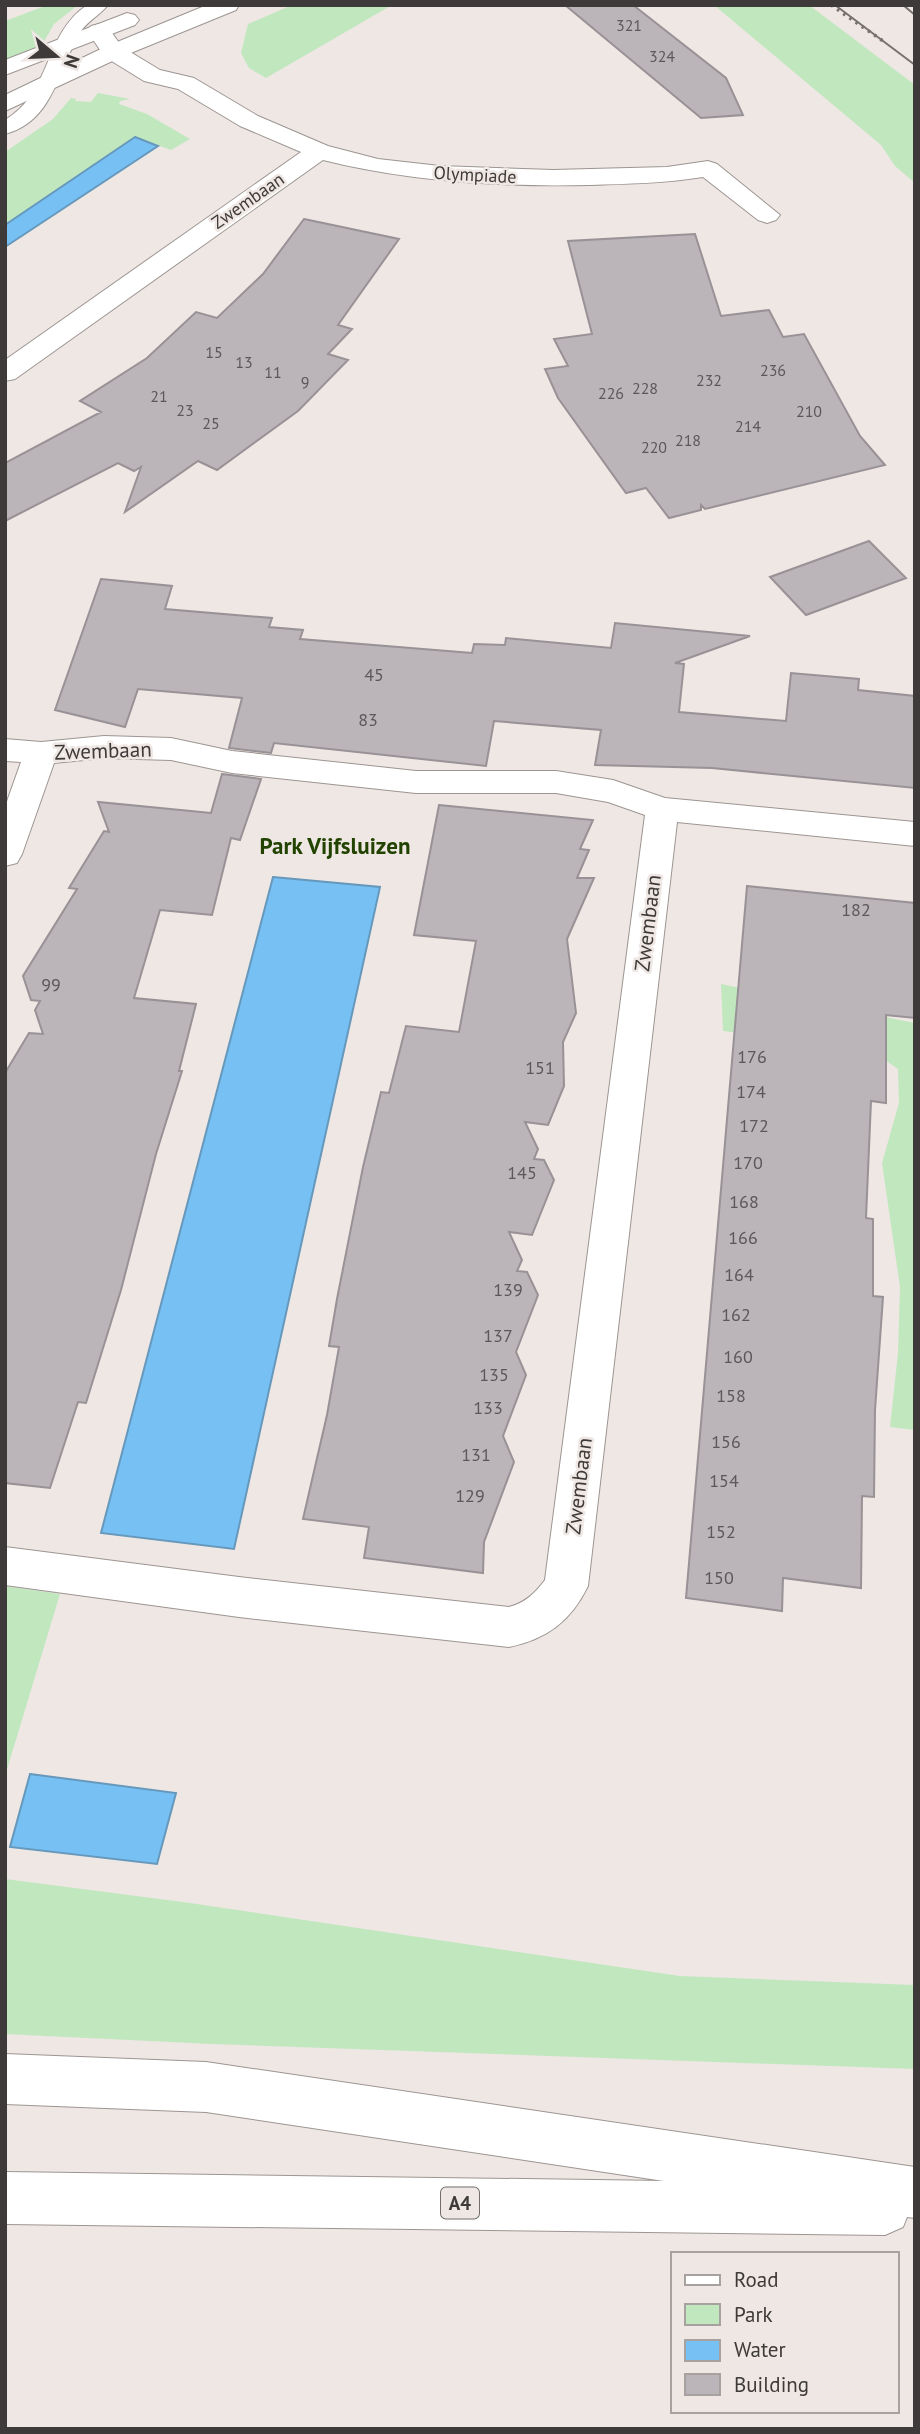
<svg xmlns="http://www.w3.org/2000/svg" width="920" height="2434" font-family="'PT Sans',sans-serif">
<style>
.green{fill:#c1e7bf}
.water{fill:#77c0f4;stroke:#6698bc;stroke-width:2}
.building{fill:#bbb4b8;stroke:#989296;stroke-width:2}
.lines{fill:none;stroke-linecap:round;stroke-linejoin:round}
.lane-casing{stroke:#9c9592;stroke-width:2}
.street-casing{stroke:#9c9592;stroke-width:2}
.secondary-casing{stroke:#9c9592;stroke-width:2}
.highway-casing{stroke:#9c9592;stroke-width:2}
.lane{fill:#fff;fill-rule:evenodd}
.street{fill:#fff;fill-rule:evenodd}
.secondary{fill:#fff;fill-rule:evenodd}
.highway{fill:#fff;fill-rule:evenodd}
.tram{stroke:#767270;stroke-width:2}
.rail{stroke:#767270;stroke-width:3.5;stroke-dasharray:2.5 5;stroke-linecap:butt}
.labels{text-anchor:middle;stroke-width:5;stroke-linejoin:round;paint-order:stroke}
.far-number-label{font-size:16px;fill:#5c5859}
.far-street-label{font-size:18px;fill:#3d3a39;stroke:#eee7e3}
.number-label{font-size:18px;fill:#5c5859}
.shield{fill:#eee7e3;stroke:#726e6c;stroke-width:2}
.shield-label{font-size:19px;font-weight:bold;fill:#3d3a39}
.street-label{font-size:21px;fill:#3d3a39;stroke:#eee7e3}
.neighbourhood-label{font-size:23px;font-weight:bold;fill:#224300;stroke:#eee7e3}
</style>
<rect width="100%" height="100%" fill="#eee7e3"/>
<path class="green" d="M48 5H78L54 24 42 45 5 61V21Z
M292 5H392L266 78 249 68 241 53 248 24Z
M714 5H809L915 85V183L895 166 881 145Z
M98 93 130 99 120 101 119 104 147 114 190 139 171 150 135 137 5 225V152L53 119 71 98 76 99 75 101 91 102Z
M721 984 915 1023V1430L890 1427 898 1353 900 1287 882 1163 899 1103 898 1069 869 1049 723 1031Z
M5 1586 60 1594 5 1776Z
M5 1879 183 1902 680 1976 915 1985V2069L211 2044 5 2034Z"/>
<path class="water" d="M135 137 158 146 5 247V225Z
M273 877 380 887 234 1549 101 1533Z
M30 1774 176 1793 157 1864 10 1847Z"/>
<path class="building" d="M565 5H633L726 78 743 115 701 118Z
M304 219 399 239 338 325 352 329 328 354 348 360 298 411 217 470 198 461 125 512 141 467 134 471 118 463 5 521V463L101 412 80 401 147 358 196 312 217 318 263 274Z
M695 234 721 316 769 310 783 337 804 334 860 436 885 465 705 509 701 505V510L669 518 646 488 626 493 558 398 545 369 568 366 554 339 592 334 568 241Z
M869 541 906 578 806 615 770 577Z
M101 579 172 586 165 609 272 618 269 627 303 630 300 639 472 653 474 644 505 645 506 638 611 648 615 623 750 636 675 663 684 664 679 712 786 721 791 673 859 679 858 690 915 696V788L712 768 595 765 601 730 494 721 486 766 274 743 271 753 229 748 242 698 138 689 125 727 55 710Z
M222 774 261 779 240 840 231 838 212 915 160 910 134 998 196 1004 179 1071H182L156 1154 121 1290 86 1403 78 1402 50 1488 5 1483V1073L29 1033 43 1034 35 1010 40 1001 31 1000 23 976 77 889 69 888 104 831 109 832 98 802 211 813Z
M439 805 593 820 580 849 589 850 577 878H594L567 939 576 1013 563 1042 564 1086 548 1125 525 1122 538 1149 534 1159 544 1160 554 1180 532 1235 509 1232 522 1260 517 1271 527 1272 538 1295 516 1352 526 1375 503 1436 514 1462 484 1542 483 1573 364 1558 369 1527 303 1519 327 1415 339 1347 329 1346 337 1299 363 1167 381 1092 389 1093 406 1026 459 1032 476 941 414 935Z
M747 886 915 903V1018L886 1015V1103L871 1101 866 1218 873 1219V1296L883 1297 875 1410 874 1497 862 1496 861 1588 783 1578 782 1611 686 1598Z"/>
<g class="lines">
<defs>
<path id="lane" d="M87 5H108C98 17 85 22 78 36 58 72 52 122 5 134V120C53 91 43 35 87 5Z"/>
<path id="street" d="M99 24 107 26 122 47 160 70 194 78 258 116 328 146 378 159 440 166 553 170 667 167 708 161 717 164 780 215 776 220 767 223 758 220 703 177C665 183 628 184 590 185 500 187 411 182 323 160L15 379 5 381V360L301 152 240 126 178 89 144 81 105 57 87 31 91 26Z
M104 736 171 738 232 751 416 771H556L613 780 665 798 915 822V846L677 822 588 1586C571 1621 547 1639 509 1647L239 1617 5 1585V1547L239 1577 509 1607C525 1603 535 1593 545 1580L645 815 608 802 556 793H416L232 773 171 760 104 758 54 763 22 854 17 863 5 866V807L21 762 5 761V739L41 742Z"/>
<path id="secondary" d="M207 5H239L236 10 121 57 5 111V95L105 47Z
M127 13 135 15 139 20 135 25 5 75V60Z"/>
<path id="highway" d="M5 2054 206 2062 915 2167V2218L907 2217 903 2227 885 2235 5 2224V2172L664 2181 206 2112 5 2104Z"/>
</defs>
<use href="#lane" class="lane-casing"/>
<use href="#street" class="street-casing"/>
<use href="#secondary" class="secondary-casing"/>
<use href="#highway" class="highway-casing"/>
<use href="#lane" class="lane"/>
<use href="#street" class="street"/>
<use href="#secondary" class="secondary"/>
<use href="#highway" class="highway"/>
<path class="tram" d="M835 5 915 65
M903 5 915 15"/>
<path class="rail" d="M831 5 886 43"/>
</g>
<g class="labels">
<g class="far-number-label">
<text x="629" y="31">321</text>
<text x="662" y="62">324</text>
<text x="214" y="358">15</text>
<text x="244" y="368">13</text>
<text x="773" y="376">236</text>
<text x="273" y="378">11</text>
<text x="709" y="386">232</text>
<text x="305" y="388">9</text>
<text x="645" y="394">228</text>
<text x="611" y="399">226</text>
<text x="159" y="402">21</text>
<text x="185" y="416">23</text>
<text x="809" y="417">210</text>
<text x="211" y="429">25</text>
<text x="748" y="432">214</text>
<text x="688" y="446">218</text>
<text x="654" y="453">220</text>
</g>
<g class="far-street-label">
<text transform="translate(475 175) rotate(3)" y="6">Olympiade</text>
<text transform="translate(248 201) rotate(-35)" y="6">Zwembaan</text>
</g>
<g class="number-label">
<text x="374" y="681">45</text>
<text x="368" y="726">83</text>
<text x="856" y="916">182</text>
<text x="51" y="991">99</text>
<text x="752" y="1063">176</text>
<text x="540" y="1074">151</text>
<text x="751" y="1098">174</text>
<text x="754" y="1132">172</text>
<text x="748" y="1169">170</text>
<text x="522" y="1179">145</text>
<text x="744" y="1208">168</text>
<text x="743" y="1244">166</text>
<text x="739" y="1281">164</text>
<text x="508" y="1296">139</text>
<text x="736" y="1321">162</text>
<text x="498" y="1342">137</text>
<text x="738" y="1363">160</text>
<text x="494" y="1381">135</text>
<text x="731" y="1402">158</text>
<text x="488" y="1414">133</text>
<text x="726" y="1448">156</text>
<text x="476" y="1461">131</text>
<text x="724" y="1487">154</text>
<text x="470" y="1502">129</text>
<text x="721" y="1538">152</text>
<text x="719" y="1584">150</text>
</g>
<rect class="shield" x="441" y="2187.5" width="38" height="31" rx="5"/>
<g class="shield-label">
<text x="460" y="2210">A4</text>
</g>
<g class="street-label">
<text transform="translate(103 751) rotate(-2)" y="7">Zwembaan</text>
<text transform="translate(648 923) rotate(-83)" y="7">Zwembaan</text>
<text transform="translate(579 1486) rotate(-83)" y="7">Zwembaan</text>
</g>
<g class="neighbourhood-label">
<text x="335" y="854">Park Vijfsluizen</text>
</g>
</g>
<rect width="920" height="2434" fill="none" stroke="#3d3a39" stroke-width="14"/>
<rect x="671" y="2252" width="228" height="161" fill="#eee7e3" stroke="#a7a29f" stroke-width="2"/>
<rect x="685" y="2275" width="35" height="10" fill="#ffffff" stroke="#a7a29f" stroke-width="2"/>
<text x="734" y="2287" font-size="21" fill="#3d3a39">Road</text>
<rect x="685" y="2304" width="35" height="21" fill="#c1e7bf" stroke="#a7a29f" stroke-width="2"/>
<text x="734" y="2322" font-size="21" fill="#3d3a39">Park</text>
<rect x="685" y="2340" width="35" height="21" fill="#77c0f4" stroke="#a7a29f" stroke-width="2"/>
<text x="734" y="2357" font-size="21" fill="#3d3a39">Water</text>
<rect x="685" y="2374" width="35" height="21" fill="#bbb4b8" stroke="#a7a29f" stroke-width="2"/>
<text x="734" y="2392" font-size="21" fill="#3d3a39">Building</text>
<g transform="translate(56 56) rotate(109)" stroke="#eee7e3" stroke-width="5" paint-order="stroke">
<path d="M0-5L12 26L0 18L-12 26Z" fill="#3d3a39"/>
<text y="-10" font-size="19" font-weight="bold" text-anchor="middle" fill="#3d3a39">N</text>
</g>
</svg>
